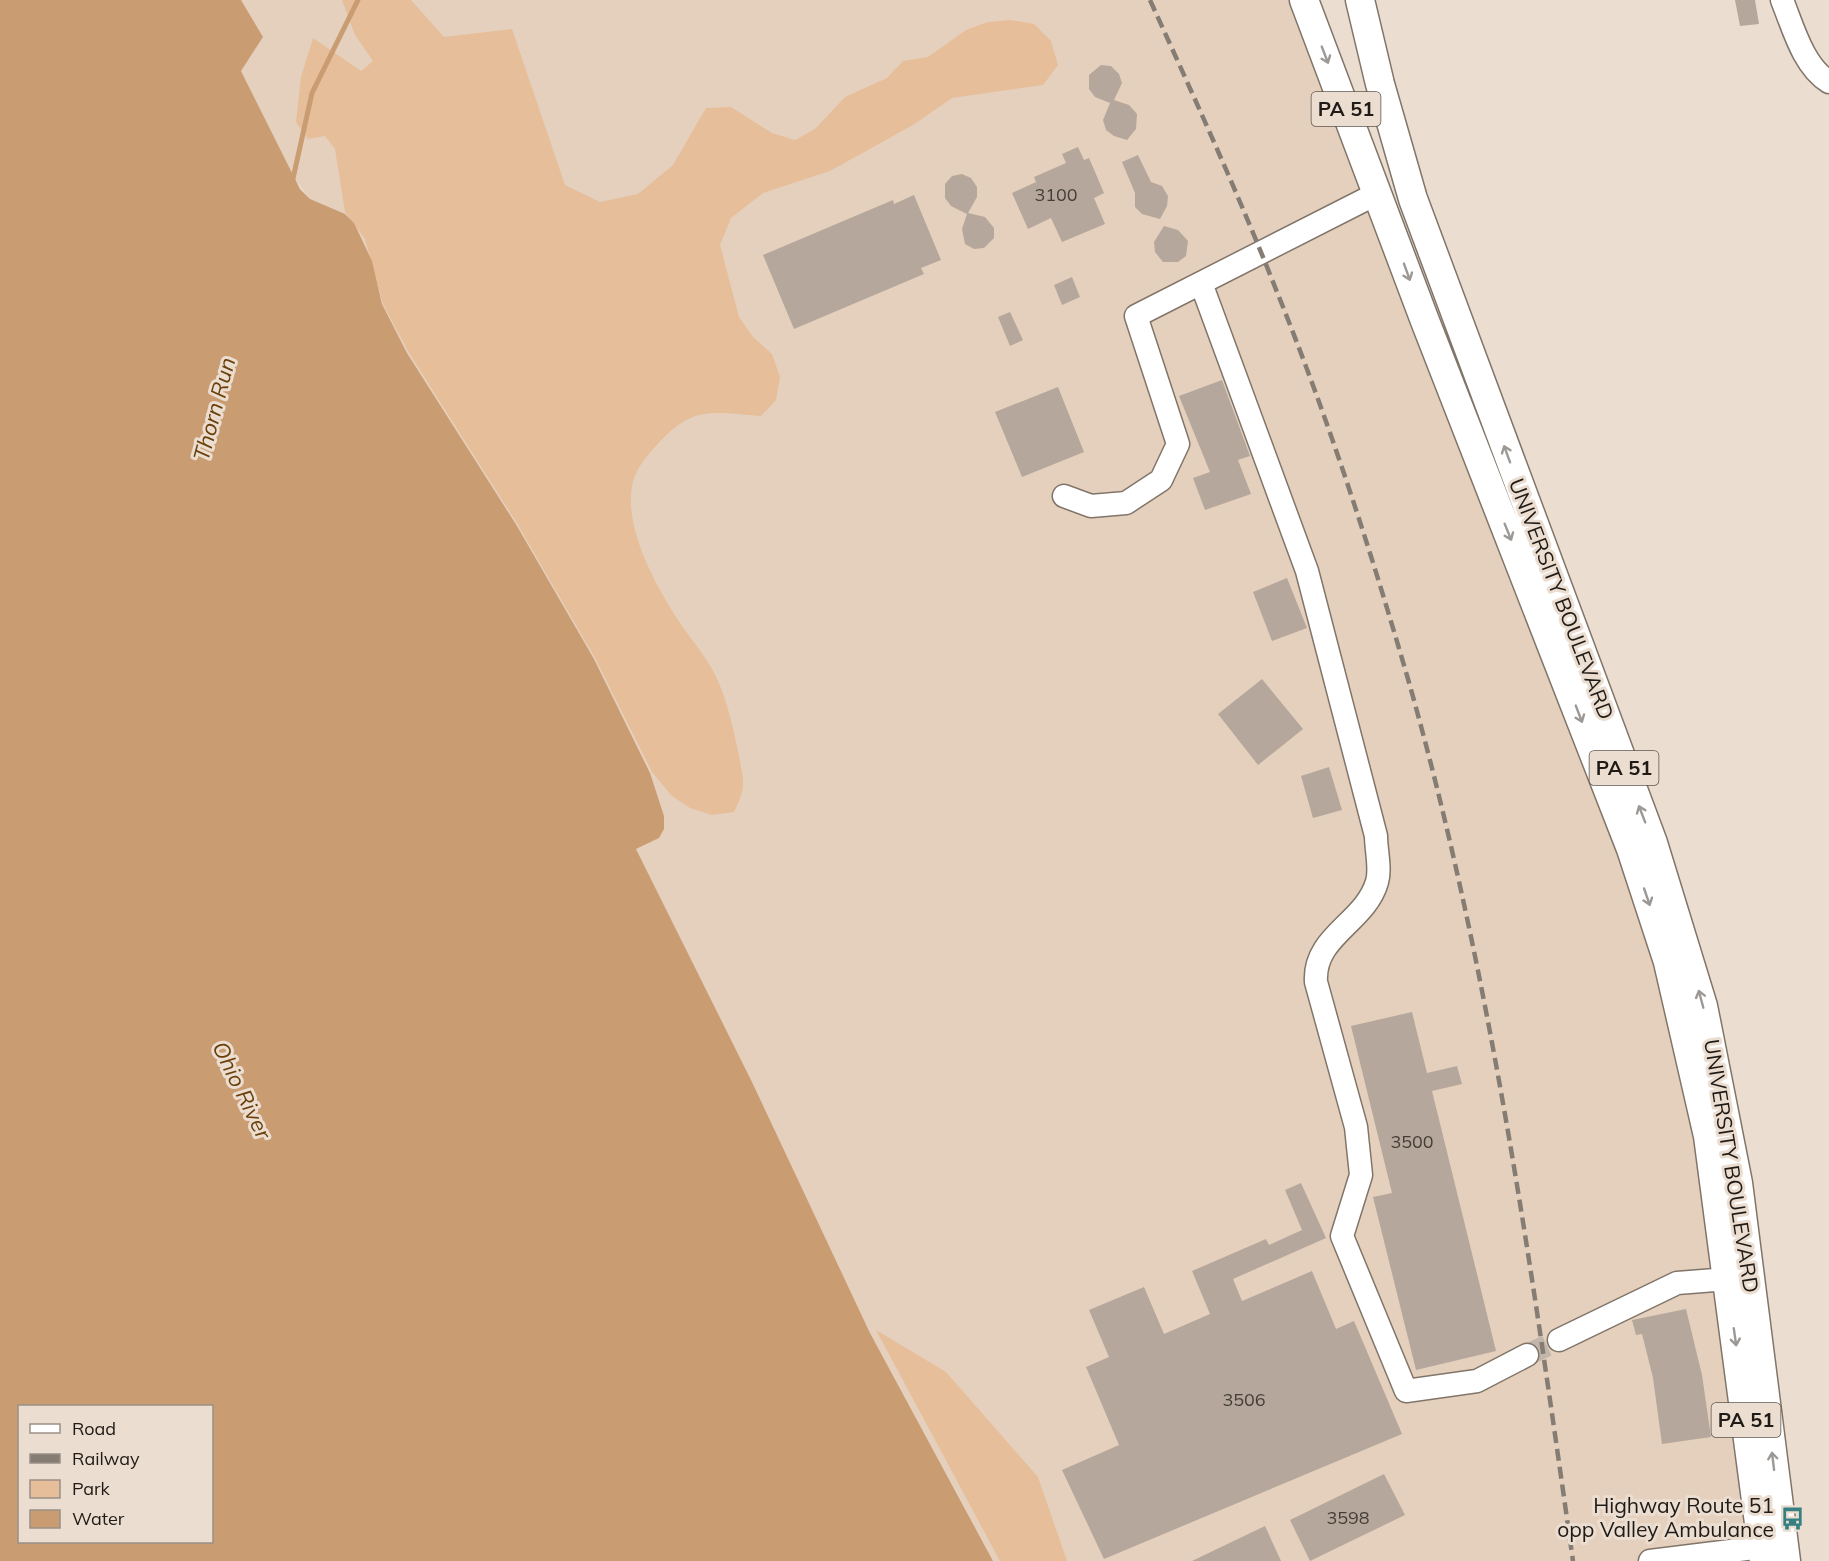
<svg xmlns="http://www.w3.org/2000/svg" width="1829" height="1561" font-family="Mulish,sans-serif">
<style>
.built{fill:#e5d0be}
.green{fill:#e6be99}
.water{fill:#ca9c72;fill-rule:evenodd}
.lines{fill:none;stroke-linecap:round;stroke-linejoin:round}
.stream{stroke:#ca9c72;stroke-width:5}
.building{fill:#b5a79b}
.minor-tunnel{stroke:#c2b6ab;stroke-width:22;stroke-dasharray:22 11;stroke-linecap:butt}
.minor-casing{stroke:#817569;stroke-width:25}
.major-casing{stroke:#817569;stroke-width:31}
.minor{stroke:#fff;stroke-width:22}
.major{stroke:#fff;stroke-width:28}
.rail{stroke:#857c73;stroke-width:4.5;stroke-dasharray:12 6;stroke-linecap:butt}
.oneway{stroke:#9b9896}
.labels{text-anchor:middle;stroke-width:6;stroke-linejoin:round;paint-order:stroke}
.number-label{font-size:18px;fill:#453e37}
.shield{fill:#ebddd0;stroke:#5d554e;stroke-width:1.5}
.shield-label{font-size:20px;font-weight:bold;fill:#201b16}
.street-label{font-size:21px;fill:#201b16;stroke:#ebddd0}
.poi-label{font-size:21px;fill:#201b16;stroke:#ebddd0;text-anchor:end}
.water-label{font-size:22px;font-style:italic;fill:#6b3f0a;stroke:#ebddd0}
</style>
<rect width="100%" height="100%" fill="#ebddd0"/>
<path class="built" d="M241 0H1304L1668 962 1764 1561H993L870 1333 752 1082 636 849 659 838 650 773 594 659 517 526 407 353 382 304 372 261 325 207 310 199 293 177 241 71 263 37Z"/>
<path class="green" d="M342 0H411L444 37 512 29 565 185 600 202 638 194 673 165 706 108 731 107 772 133 795 140 815 129 845 97 887 78 903 61 928 57 966 30 988 22 1011 20 1034 24 1051 41 1058 65 1043 85 952 98 913 125 830 171 763 193 731 218 720 245 739 317 753 337 772 354 780 377 776 400 761 416C709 412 692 405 655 447 645 458 635 470 632 486 625 526 651 576 671 609 683 630 700 648 712 669 726 694 732 724 738 751 743 781 748 784 734 812L712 815 690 808 672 796 652 772 595 658 518 525 409 353 383 304 365 239 345 212 335 149 325 136 308 139 296 122 301 77 313 38 361 71 373 61 355 35Z
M876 1330 946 1372 1038 1477 1067 1561H1000Z"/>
<path class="water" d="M0 0H241L263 37 241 71 300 189 310 199 345 214 354 223 372 261 382 304 407 353 517 526 594 659 650 773 664 816V829L659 838 636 849 752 1082 870 1333 993 1561H0ZM212 1406V1542H20V1406Z"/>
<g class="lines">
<path class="stream" d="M292 183 312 93 358 0"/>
</g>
<path class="building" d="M1735 0H1755L1759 24 1740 26Z
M1101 65 1111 66 1119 74 1122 83 1114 100 1129 105 1137 114 1136 129 1127 140 1114 136 1106 130 1103 120 1110 103 1095 97 1089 89V75Z
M1078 147 1084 160 1089 158 1104 193 1094 198 1105 224 1062 242 1051 218 1028 229 1012 193 1036 182 1034 177 1066 163 1062 154Z
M1138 155 1151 182 1162 186 1168 196 1167 206 1160 219 1142 214 1135 207V193L1122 162Z
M962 174 971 178 977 187V197L968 213 985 217 994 228V238L984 248 974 249 965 244 962 229 967 214 951 206 945 198V184L952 176Z
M914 195 941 260 921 268 924 274 794 329 763 255 893 200 894 204Z
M1164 226 1178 230 1188 241 1186 256 1178 262H1163L1155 252 1154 242Z
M1072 277 1080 297 1062 305 1054 285Z
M1010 312 1023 340 1010 346 998 317Z
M1222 380 1250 456 1238 460 1251 494 1205 510 1193 478 1210 472 1179 396Z
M1058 387 1084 452 1022 477 995 412Z
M1287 578 1307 628 1272 641 1253 592Z
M1262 679 1303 729 1258 765 1218 714Z
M1329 767 1342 810 1313 818 1301 776Z
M1412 1012 1427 1073 1457 1066 1462 1084 1432 1091 1496 1351 1416 1370 1373 1197 1392 1193 1351 1026Z
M1301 1183 1326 1238 1233 1279 1242 1301 1312 1271 1336 1329 1354 1321 1402 1434 1104 1559 1062 1470 1119 1445 1086 1367 1109 1357 1089 1310 1144 1287 1164 1334 1210 1314 1192 1271 1266 1239 1269 1245 1302 1230 1285 1190Z
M1686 1309 1702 1375 1711 1437 1662 1444 1653 1378 1642 1334 1636 1335 1632 1320Z
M1384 1474 1405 1515 1310 1561 1290 1520Z
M1265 1526 1281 1561H1192Z"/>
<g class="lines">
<path class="minor-tunnel" d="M1527 1355 1559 1340"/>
<defs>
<path id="minor" d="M1782 0C1793 27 1803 66 1829 82
M1201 283 1307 571 1376 836C1376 850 1381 869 1377 882 1365 923 1313 936 1316 982L1356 1127 1361 1175 1342 1236 1406 1391 1477 1381 1527 1355
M1064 496 1091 506 1126 503 1161 480 1178 444 1136 316 1378 193
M1559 1340 1677 1283 1728 1279
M1650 1561 1779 1545"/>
<path id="major" d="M1304 0 1425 321 1631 849 1668 962 1708 1136 1764 1561
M1360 0 1380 84 1413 199 1653 843 1703 1006 1738 1183 1786 1561"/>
</defs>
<use href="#minor" class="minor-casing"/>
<use href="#major" class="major-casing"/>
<use href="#minor" class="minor"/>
<use href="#major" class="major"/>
<path class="rail" d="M1150 0C1194 97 1238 193 1277 292 1328 418 1370 548 1408 679 1490 968 1531 1265 1573 1561"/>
</g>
<defs><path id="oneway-shaft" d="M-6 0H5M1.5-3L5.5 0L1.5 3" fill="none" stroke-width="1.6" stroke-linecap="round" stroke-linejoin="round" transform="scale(1.5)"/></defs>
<g class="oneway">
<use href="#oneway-shaft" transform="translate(1325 55) rotate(69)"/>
<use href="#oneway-shaft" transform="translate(1407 272) rotate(70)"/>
<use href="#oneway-shaft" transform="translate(1507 454) rotate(-110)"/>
<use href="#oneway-shaft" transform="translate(1508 532) rotate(68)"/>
<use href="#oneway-shaft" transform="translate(1579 714) rotate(69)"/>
<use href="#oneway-shaft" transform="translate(1642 814) rotate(-111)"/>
<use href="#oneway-shaft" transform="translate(1647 897) rotate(71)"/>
<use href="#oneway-shaft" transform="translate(1701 999) rotate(-105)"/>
<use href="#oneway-shaft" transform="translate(1735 1337) rotate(82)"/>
<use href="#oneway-shaft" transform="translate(1773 1461) rotate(-97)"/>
</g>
<defs>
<symbol id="bus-bare" viewBox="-9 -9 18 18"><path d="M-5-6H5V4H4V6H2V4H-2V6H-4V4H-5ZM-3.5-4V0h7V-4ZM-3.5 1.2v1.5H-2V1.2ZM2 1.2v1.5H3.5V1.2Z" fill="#378082" stroke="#ebddd0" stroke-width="2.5" paint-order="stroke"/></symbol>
</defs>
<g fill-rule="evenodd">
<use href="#bus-bare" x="1776" y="1502" width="33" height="33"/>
</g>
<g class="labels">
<g class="number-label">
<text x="1056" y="201">3100</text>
<text x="1412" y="1148">3500</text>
<text x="1244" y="1406">3506</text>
<text x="1348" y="1524">3598</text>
</g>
<g class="shield">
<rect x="1311.5" y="92" width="69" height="34" rx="4.5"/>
<rect x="1589.5" y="751" width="69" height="34" rx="4.5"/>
<rect x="1711.5" y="1403" width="69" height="34" rx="4.5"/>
</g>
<g class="shield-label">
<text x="1346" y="116">PA 51</text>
<text x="1624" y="775">PA 51</text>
<text x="1746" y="1427">PA 51</text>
</g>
<g class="street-label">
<text transform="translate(1561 599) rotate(69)" y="7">UNIVERSITY BOULEVARD</text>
<text transform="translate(1731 1166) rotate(81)" y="7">UNIVERSITY BOULEVARD</text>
</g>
<g class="poi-label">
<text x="1774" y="1513">Highway Route 51<tspan x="1774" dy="24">opp Valley Ambulance</tspan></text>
</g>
<g class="water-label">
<text transform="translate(214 409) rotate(-75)" y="8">Thorn Run</text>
<text transform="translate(242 1090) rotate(64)" y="8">Ohio River</text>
</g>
</g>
<rect x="18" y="1405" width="195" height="138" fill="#ebddd0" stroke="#9a8f86" stroke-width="1.5"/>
<rect x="30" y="1424" width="30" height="9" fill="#ffffff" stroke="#9a8f86" stroke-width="1.5"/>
<text x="72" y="1435" font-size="18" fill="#201b16">Road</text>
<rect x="30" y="1454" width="30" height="9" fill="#857c73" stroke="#9a8f86" stroke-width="1.5"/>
<text x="72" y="1465" font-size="18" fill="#201b16">Railway</text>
<rect x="30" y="1480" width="30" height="18" fill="#e6be99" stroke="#9a8f86" stroke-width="1.5"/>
<text x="72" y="1495" font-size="18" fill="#201b16">Park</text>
<rect x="30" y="1510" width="30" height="18" fill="#ca9c72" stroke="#9a8f86" stroke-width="1.5"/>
<text x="72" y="1525" font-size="18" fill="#201b16">Water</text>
</svg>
